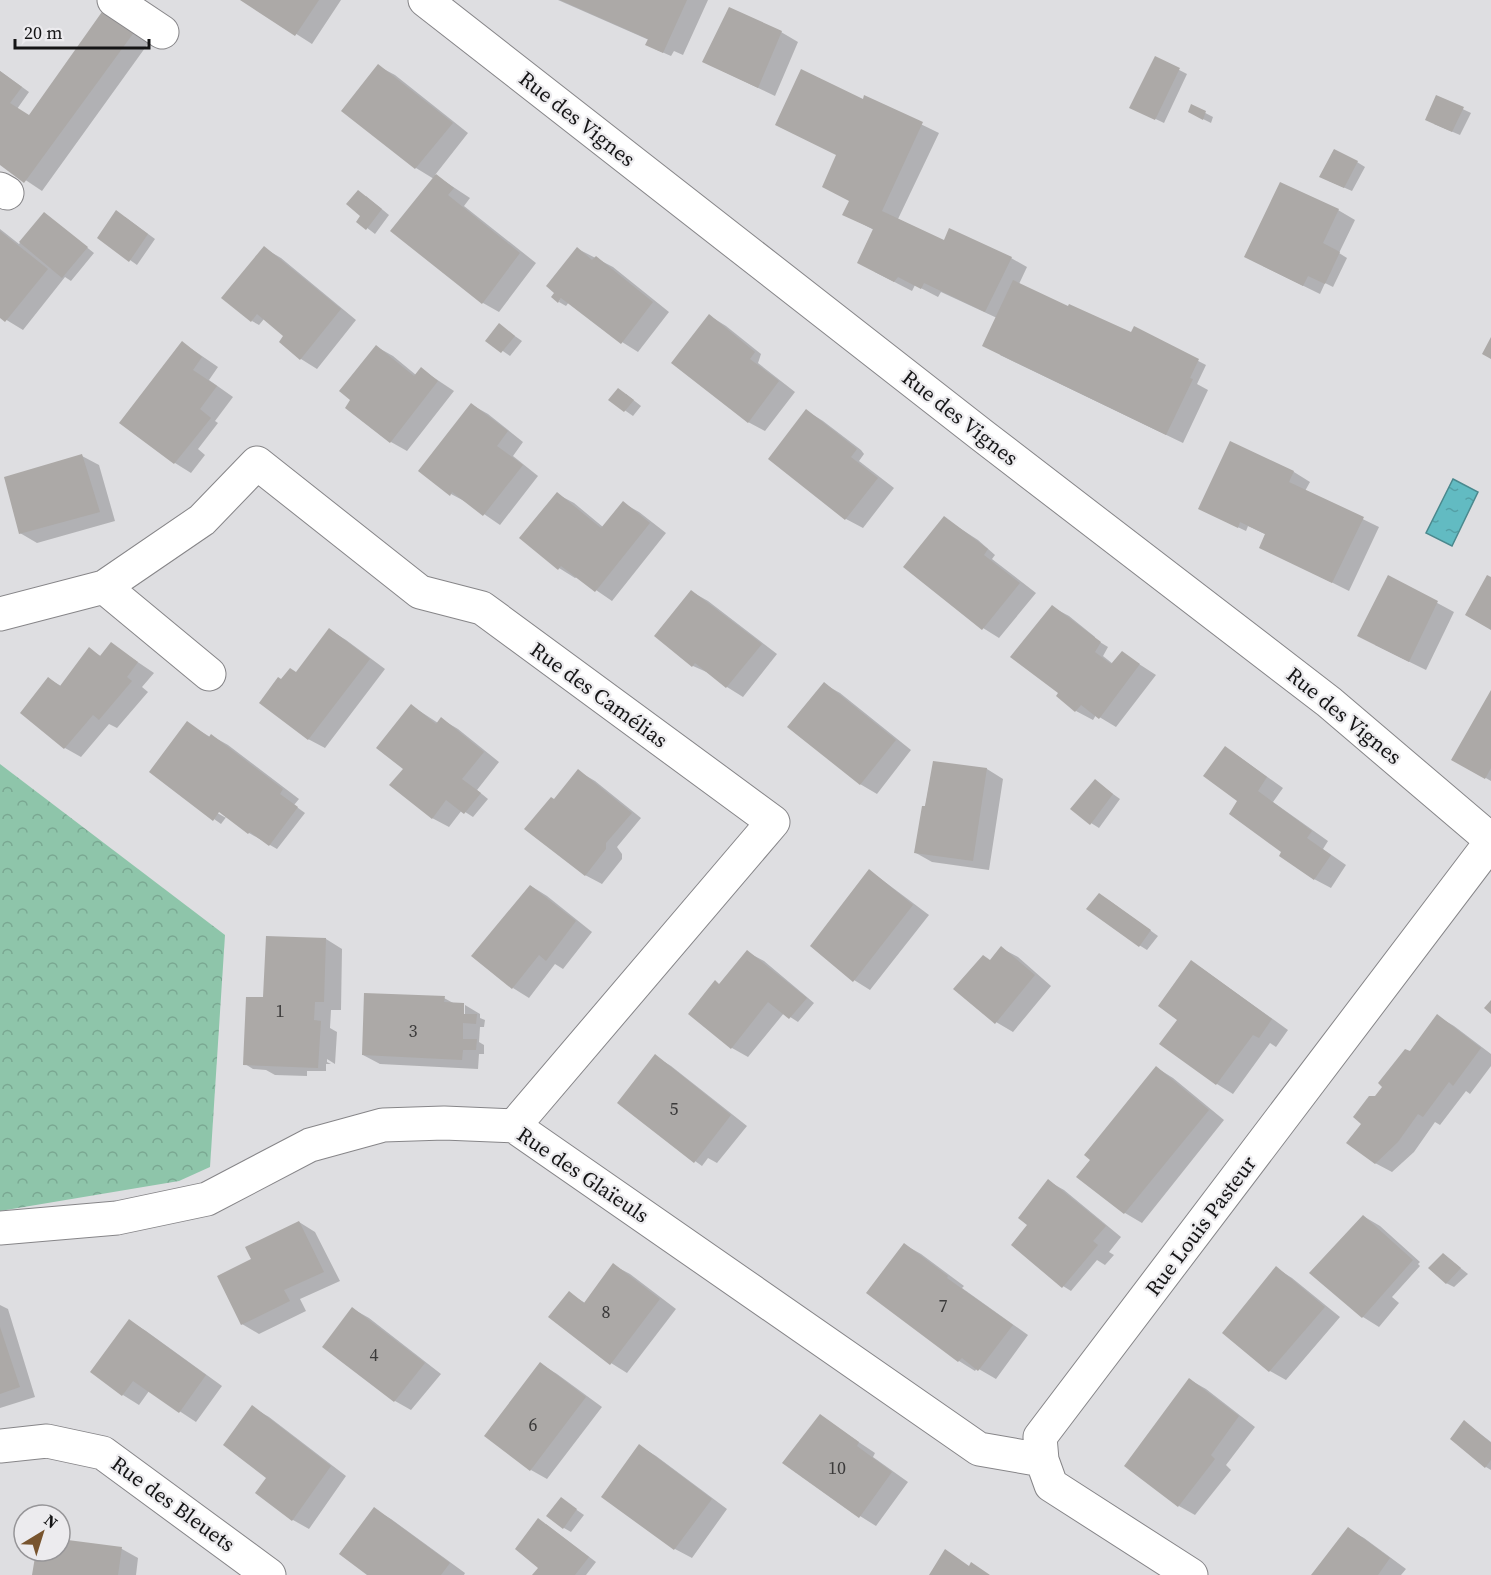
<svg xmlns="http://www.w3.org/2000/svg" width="1491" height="1575" font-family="'Source Serif 4',serif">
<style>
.park{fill:url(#park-crowns)}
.water{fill:url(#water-ripples);stroke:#4b898e;stroke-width:1.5}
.shadow{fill:#0003;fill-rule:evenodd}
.building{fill:#aca9a7}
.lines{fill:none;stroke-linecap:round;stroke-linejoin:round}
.minor-casing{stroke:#868588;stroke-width:35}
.minor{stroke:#fff;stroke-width:33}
.labels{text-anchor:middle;stroke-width:4.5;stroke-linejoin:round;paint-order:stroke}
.number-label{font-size:18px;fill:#3b3a3a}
.street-label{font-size:21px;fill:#151516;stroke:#ecebee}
</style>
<defs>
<pattern id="park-crowns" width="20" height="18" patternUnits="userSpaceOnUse" patternTransform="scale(1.5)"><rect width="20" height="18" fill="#8ec5aa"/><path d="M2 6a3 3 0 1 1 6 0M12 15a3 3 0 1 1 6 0" fill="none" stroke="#7aa892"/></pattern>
<pattern id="water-ripples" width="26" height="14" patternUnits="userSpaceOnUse" patternTransform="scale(1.5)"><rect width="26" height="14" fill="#62bbc2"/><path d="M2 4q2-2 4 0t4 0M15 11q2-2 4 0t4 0" fill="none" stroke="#54a0a6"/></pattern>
</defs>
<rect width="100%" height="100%" fill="#dedee1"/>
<path class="park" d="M0 764 225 935 210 1167 179 1181 0 1211Z"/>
<path class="water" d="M1453 479 1478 492 1452 546 1426 533Z"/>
<path class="shadow" d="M243 0H341L312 44Z
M558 0H708L683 55 674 51 671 56 655 49 649 40Z
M104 11 150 41 42 191 0 163V71L29 92 17 109 30 116Z
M781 32 798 42 775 96 704 62Z
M1156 58 1187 74 1164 123 1139 111Z
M378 66 395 75 468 133 435 175 470 198 464 206 536 263 499 312 483 303 392 231 434 179 416 168 344 111Z
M865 97 939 133 898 219 945 242 1011 258 1027 267 1019 284 1068 308 1132 334 1134 328 1206 365 1197 384 1208 390 1183 443 1000 355 997 318 941 292 938 297 915 285 912 291 875 272 874 230 844 214 851 201Z
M1437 97 1471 113 1460 135 1434 124Z
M1192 106 1213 117 1211 123 1197 116Z
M1357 162 1365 167 1352 191 1329 181Z
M366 196 389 215 375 234 358 221 362 215Z
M1338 210 1355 220 1339 253 1347 258 1333 287 1325 283 1320 294 1263 266Z
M45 214 94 253 71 281 65 277 23 330 0 316V229L19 244Z
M125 217 155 239 137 265 130 260Z
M264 248 281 258 356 320 317 369 301 359 281 342 285 336 264 319 259 325 252 321Z
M578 249 613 267 669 312 638 352 622 342 569 302 566 306 559 302Z
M710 316 726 326 761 354 758 363 795 392 765 431 748 422Z
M499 325 522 341 510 356 487 340Z
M183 343 218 367 209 380 233 397 215 421 218 423 198 449 205 455 191 473 175 463 121 422Z
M377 347 393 356 416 375 421 369 454 391 407 451 391 442 359 416Z
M626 394 641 406 633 416 610 400Z
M472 405 488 414 523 442 513 456 538 476 500 525 468 503 451 494 420 470Z
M807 411 823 421 861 450 864 454 859 461 894 488 863 528 846 519 770 458Z
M1231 443 1294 472 1310 482 1305 491 1379 527 1349 591 1261 547 1267 535 1248 526 1246 531 1200 509Z
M82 456 99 465 115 521 37 543 20 533Z
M557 494 574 503 603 527 623 503 639 512 666 533 612 601 577 577 575 578 559 568Z
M944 518 978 540 995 555 992 559 1036 593 999 638 983 628Z
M1389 577 1454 612 1426 670 1375 645Z
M692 592 708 601 777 654 743 697 727 687 711 674 693 666 656 636Z
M1052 607 1069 616 1095 637V639L1108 647 1103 656 1113 664 1122 653 1156 675 1116 727 1096 715 1093 720 1076 711 1058 696 1060 693Z
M330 630 346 640 385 669 325 748 308 739 282 681 297 673Z
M111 644 154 673 142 687 148 692 117 728 109 724 81 757 65 748 49 679 61 686 89 649 102 657Z
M824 684 840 693 911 750 877 794 860 784Z
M1491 692V781L1453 759Z
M412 706 438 723 441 719 458 729 499 762 477 790 488 799 473 817 462 810 449 827 432 818 404 769Z
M187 723 210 737 212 736 228 745 299 799 294 805 305 813 277 849 249 833 227 816 221 824 214 819ZM212 810 221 812 226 817V818Z
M1225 748 1241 758 1283 788 1273 802 1328 841 1323 849 1346 865 1331 888 1314 879 1283 852 1239 801Z
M934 762 987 769 1003 779 989 870 932 862 916 853Z
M578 771 595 781 641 818 617 847 622 854V859L602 884 585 875 554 800Z
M1095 781 1120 799 1099 828 1091 823Z
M877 876 929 915 870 990 854 980Z
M531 886 547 896 592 932 563 969 555 964 529 998 513 988Z
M1107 899 1158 936 1147 950 1139 945Z
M326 939 342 949 341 1010H331L330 1028 337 1032 335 1064 327 1059V1062L331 1064H326V1071H307V1076L275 1075 266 1070 253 1069 245 1064 265 999Z
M1001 948 1018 957 1051 986 1013 1032 996 1022 991 961Z
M747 952 764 961 814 1003 798 1022 784 1013 748 1057 732 1048 720 985Z
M1200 967 1288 1030 1276 1047 1270 1043 1233 1094 1217 1084 1161 1044 1179 1020Z
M444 998 455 1004 465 1005H463L462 1015H465V1005L480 1014V1018L485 1020 484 1027H480L479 1042 484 1045V1054H479L478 1069 380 1064 363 1055Z
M1437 1016 1454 1026 1491 1054V1066L1470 1094 1466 1091 1440 1125 1435 1122 1414 1152 1392 1172 1375 1163 1363 1123 1376 1097Z
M655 1056 671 1066 747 1126 717 1163 708 1158 702 1166 695 1161Z
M1157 1068 1173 1078 1224 1120 1142 1223 1125 1213 1078 1177Z
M1048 1181 1064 1190 1121 1237 1109 1252 1114 1255 1105 1265 1097 1260 1071 1291 1063 1286 1029 1225Z
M1363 1216 1380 1226 1420 1262 1418 1264 1420 1266 1392 1297 1399 1303 1379 1327 1363 1317Z
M299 1222 315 1232 340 1281 300 1299 306 1311 259 1334 242 1324 253 1260Z
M905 1245 921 1254 964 1286 962 1288 1028 1335 996 1379 977 1368 975 1371 959 1361Z
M1443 1254 1468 1274 1454 1287 1446 1283Z
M613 1265 630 1274 676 1309 627 1373 611 1363 569 1293 585 1303Z
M1276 1268 1292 1278 1340 1317 1286 1380 1270 1371Z
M0 1305 8 1309 35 1397 0 1408Z
M353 1309 369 1318 441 1374 411 1410 395 1401 324 1346Z
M130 1321 146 1331 222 1386 196 1422 149 1391 139 1405 123 1395Z
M541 1364 557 1374 602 1407 547 1479 531 1470Z
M1190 1380 1206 1389 1255 1427 1226 1465 1231 1470 1195 1515 1179 1506Z
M252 1407 269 1417 346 1476 309 1529 293 1520 257 1493 268 1478Z
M820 1416 875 1453 873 1457 908 1482 876 1526 860 1516Z
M1465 1422 1491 1442V1470L1486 1467Z
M640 1446 656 1456 727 1509 692 1558 675 1549 603 1496Z
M561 1499 584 1515 571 1532 564 1528Z
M374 1509 391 1519 465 1573 464 1575H370Z
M546 1524 596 1562 586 1575H548Z
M1348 1529 1364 1538 1406 1569 1401 1575H1313Z
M60 1541 122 1549 138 1558 136 1575H33L37 1551H60Z"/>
<path class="building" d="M240 0H319L295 36Z
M560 0H687L663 53 645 45 648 39Z
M729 7 782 31 758 88 702 62Z
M104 9 135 31 24 183 0 165V71L22 87 10 103 29 115Z
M1155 56 1180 68 1155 120 1129 108Z
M378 64 453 123 415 169 341 111Z
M801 69 863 99 864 95 923 122 882 211 944 240 949 228 1012 257 985 312 924 283 921 289 898 277 894 282 857 263 873 229 842 215 849 201 822 187 836 155 775 125Z
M1436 95 1464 107 1452 132 1425 120Z
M1191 104 1206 111 1203 120 1188 112Z
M1334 149 1358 161 1344 188 1319 177Z
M436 174 454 188 448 195 520 253 482 304 390 231Z
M1280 182 1339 209 1323 243 1340 252 1325 284 1308 276 1303 286 1244 257Z
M358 190 382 209 366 230 356 222 360 216 346 204Z
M116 210 148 234 129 262 97 238Z
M44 212 88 247 62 278 19 242Z
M0 231 48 269 5 322 0 318Z
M264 246 341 309 300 360 279 342 283 336 257 314 251 322 221 298Z
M577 247 592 260 596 256 653 302 621 344 561 298 558 303 551 297 554 293 546 286Z
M1013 280 1068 306 1069 304 1131 332 1134 326 1199 359 1190 378 1193 379 1166 435 982 346Z
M709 314 755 352 750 359 779 381 748 423 671 363Z
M499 323 515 336 501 353 485 341Z
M1491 337V359L1482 354Z
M182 341 202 357 193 370 217 386 200 409 211 418 174 464 119 423Z
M376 345 414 376 421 367 438 381 390 443 345 408 350 400 339 391Z
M618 388 634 400 624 412 608 400Z
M471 403 508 431 497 446 523 465 483 516 452 492 450 496 418 471Z
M806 409 857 449 851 457 878 478 845 520 768 459Z
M1230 441 1294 471 1289 482 1364 517 1332 583 1259 548 1265 534 1240 522 1238 528 1198 509Z
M82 454 100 512 19 534 4 477Z
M557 492 601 528 623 501 650 523 595 592 561 566 558 570 519 538Z
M944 516 988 549 984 555 1020 583 982 630 903 567Z
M1388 575 1438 601 1409 662 1357 636Z
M1487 575 1491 577V630L1465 615Z
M691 590 762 644 726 688 695 663 692 667 654 636Z
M1052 605 1101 642 1095 652 1111 664 1122 651 1140 664 1099 719 1081 705 1075 712 1056 696 1058 693 1010 657Z
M329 628 370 659 308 740 259 703 278 677 281 679 290 668 296 672Z
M111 642 138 662 127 677 132 681 99 720 93 715 64 749 20 713 48 677 60 686 89 647 100 656Z
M824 682 896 740 860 785 787 727Z
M1491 690V768L1485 779 1451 760Z
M411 704 436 724 441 717 484 752 462 779 481 793 464 814 446 800 432 819 389 785 403 769 376 748Z
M187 721 209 737 211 734 283 789 280 794 298 807 269 846 250 832 248 834 219 812 213 821 149 772Z
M1225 746 1267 777 1258 791 1312 831 1307 838 1331 855 1314 880 1279 856 1281 852 1229 814 1237 801 1203 776Z
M933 761 987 768 973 861 914 853 922 806H925Z
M578 769 632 813 606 843V849L585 876 524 829 551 797 554 799Z
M1095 779 1113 794 1090 825 1070 809Z
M869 869 913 905 853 982 810 946Z
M530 885 576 921 546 961 539 955 512 989 471 956Z
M1099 893 1151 930 1139 947 1086 909Z
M266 936 326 938 324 1002H315L314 1020 321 1021 318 1068 243 1065 246 997H263Z
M1001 946 1035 975 995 1024 953 989 983 955 990 960Z
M747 950 807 998 789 1019 768 1002 731 1049 688 1014 715 980 719 984Z
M1191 960 1272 1019 1259 1038 1253 1035 1216 1085 1159 1044 1177 1020 1158 1006Z
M364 993 445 996 444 1002 464 1003V1014H477L476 1024 463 1023V1039H477L476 1050H463L462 1060 362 1055Z
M1491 1000V1014L1484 1008Z
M1437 1014 1481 1048 1453 1086 1449 1082 1423 1117 1418 1114 1398 1142 1375 1164 1346 1143 1361 1124 1353 1117 1369 1096H1375L1382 1087 1378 1083 1405 1049 1410 1051Z
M655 1054 731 1115 694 1163 617 1103Z
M1156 1066 1209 1110 1124 1214 1076 1177 1090 1160 1084 1155Z
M1048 1179 1106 1226 1093 1241 1098 1245 1062 1288 1011 1245 1027 1225 1018 1218Z
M1363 1215 1413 1260 1362 1318 1309 1273Z
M299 1221 324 1272 284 1290 290 1301 241 1325 217 1276 251 1259 245 1247Z
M904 1243 948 1276 947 1278 1013 1325 978 1371 962 1358 958 1362 866 1293Z
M1443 1253 1461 1268 1446 1284 1428 1268Z
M613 1263 660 1299 610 1365 548 1317 569 1291 584 1303Z
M1276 1266 1325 1307 1269 1372 1222 1333Z
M352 1307 425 1363 394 1402 322 1347Z
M129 1319 206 1375 179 1413 133 1381 122 1396 90 1372Z
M0 1327 20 1387 0 1394Z
M540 1362 586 1397 530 1471 484 1436Z
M1189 1378 1239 1416 1211 1455 1215 1459 1178 1507 1124 1466Z
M252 1405 331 1466 292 1521 255 1493 266 1478 223 1445Z
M820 1414 859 1442 857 1446 892 1472 859 1518 782 1463Z
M1464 1420 1491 1443V1460L1485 1468 1450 1439Z
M639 1444 712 1499 674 1550 601 1497Z
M561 1497 577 1509 563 1529 546 1516Z
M374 1507 450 1563 441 1575H367L339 1554Z
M538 1518 589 1557 575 1575H532L538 1568 515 1549Z
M1348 1527 1390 1558 1378 1575H1311Z
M60 1539 122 1547 118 1575H32L36 1551H60Z
M945 1549 969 1566 971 1562 990 1575H929Z"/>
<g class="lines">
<defs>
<path id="minor" d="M114 0 162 32
M425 0 983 436 1329 702 1491 840
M0 189 7 193
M104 587 209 674
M0 614 104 587 202 520 257 463 420 592 482 608 773 822 514 1126
M0 1228 117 1218 207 1199 310 1145 383 1125 444 1123 514 1126 979 1449 1042 1460
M0 1446 47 1441 103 1453 269 1575
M1191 1575 1051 1485 1042 1460 1040 1437 1491 842"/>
</defs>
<use href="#minor" class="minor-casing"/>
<use href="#minor" class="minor"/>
</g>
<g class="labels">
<g class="number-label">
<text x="280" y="1017">1</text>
<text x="413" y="1037">3</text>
<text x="674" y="1115">5</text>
<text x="943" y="1312">7</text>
<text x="606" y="1318">8</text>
<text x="374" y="1361">4</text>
<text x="533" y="1431">6</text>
<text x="837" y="1474">10</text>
</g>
<g class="street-label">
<text transform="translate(577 119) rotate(38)" y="7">Rue des Vignes</text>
<text transform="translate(960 418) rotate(38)" y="7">Rue des Vignes</text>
<text transform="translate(599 695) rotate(36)" y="7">Rue des Camélias</text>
<text transform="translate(1344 716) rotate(39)" y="7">Rue des Vignes</text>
<text transform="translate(583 1175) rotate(34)" y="7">Rue des Glaïeuls</text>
<text transform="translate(1201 1226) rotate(-53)" y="7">Rue Louis Pasteur</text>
<text transform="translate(173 1504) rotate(36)" y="7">Rue des Bleuets</text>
</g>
</g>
<g transform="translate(42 1533) rotate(38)"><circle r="28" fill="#ecebee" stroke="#969598" stroke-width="1.5"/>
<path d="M0-4.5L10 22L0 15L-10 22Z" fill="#78542e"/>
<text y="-9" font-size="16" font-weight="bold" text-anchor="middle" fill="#151516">N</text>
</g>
<path d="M15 39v9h134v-9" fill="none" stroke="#151516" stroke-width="3"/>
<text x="24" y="39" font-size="18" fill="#151516" stroke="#ecebee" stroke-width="4.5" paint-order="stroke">20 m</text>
</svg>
